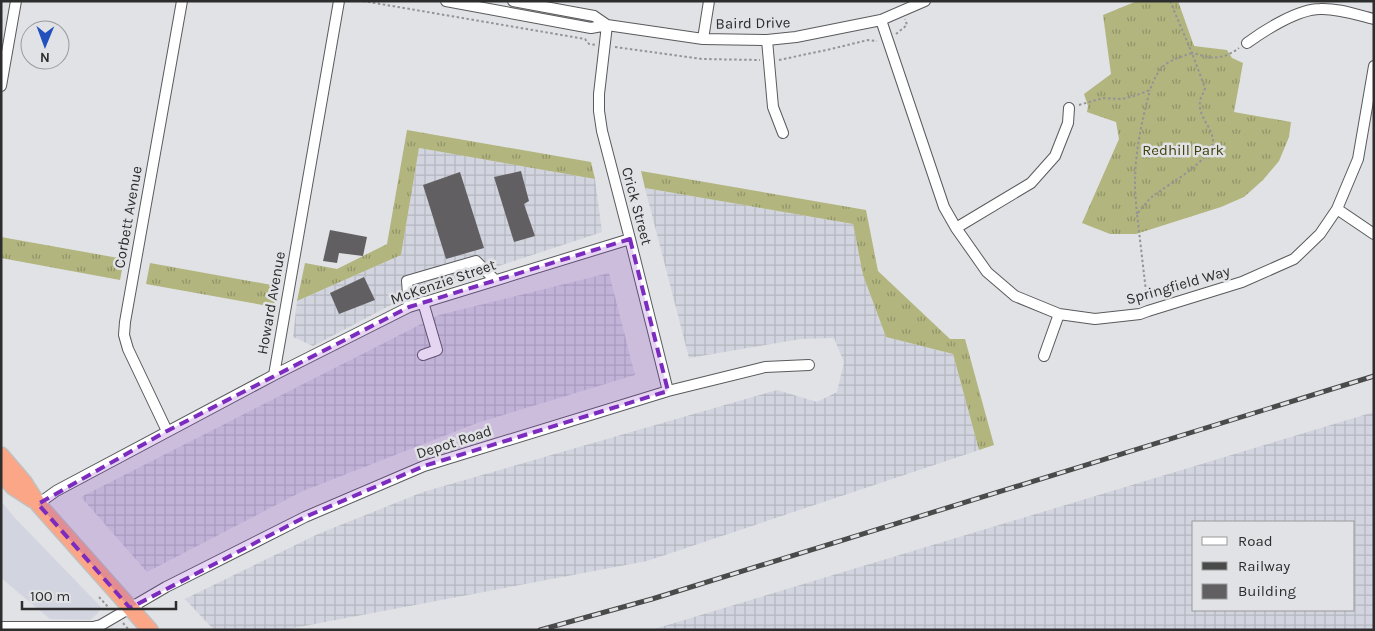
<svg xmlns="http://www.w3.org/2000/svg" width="1375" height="631" font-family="Karla,sans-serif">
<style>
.built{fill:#d2d5df}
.industrial{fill:url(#industrial-grid);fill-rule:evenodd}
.grass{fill:url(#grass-tufts)}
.building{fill:#615f61}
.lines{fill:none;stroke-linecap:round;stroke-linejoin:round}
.minor-casing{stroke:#595a5c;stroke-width:12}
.highway-casing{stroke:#c0c0c0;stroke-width:18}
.path{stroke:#939496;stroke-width:2;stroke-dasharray:2.5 2.5;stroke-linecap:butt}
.minor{stroke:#fff;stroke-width:10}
.highway{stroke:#fba686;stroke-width:15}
.rail-casing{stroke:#4a4a4b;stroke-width:5}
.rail{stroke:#e1e2e5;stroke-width:3;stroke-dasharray:9;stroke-linecap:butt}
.marked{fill:#7b2cbf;fill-opacity:0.2;stroke:#7b2cbf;stroke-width:4;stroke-dasharray:10 6;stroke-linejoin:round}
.labels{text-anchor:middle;stroke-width:5;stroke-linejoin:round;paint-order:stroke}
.street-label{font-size:15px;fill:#2d2d2e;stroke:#e1e2e5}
.park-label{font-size:15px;fill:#40410c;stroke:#e1e2e5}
</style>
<defs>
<pattern id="industrial-grid" width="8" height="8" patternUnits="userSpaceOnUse" patternTransform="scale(1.25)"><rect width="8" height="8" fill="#d2d5df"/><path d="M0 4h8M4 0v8" fill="none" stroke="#b5b7c0"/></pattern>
<pattern id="grass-tufts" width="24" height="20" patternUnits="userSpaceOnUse" patternTransform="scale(1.25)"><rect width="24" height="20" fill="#b2b57e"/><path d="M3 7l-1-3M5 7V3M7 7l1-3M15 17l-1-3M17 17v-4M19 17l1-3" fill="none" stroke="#919468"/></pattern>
</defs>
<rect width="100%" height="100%" fill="#e1e2e5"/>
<path class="built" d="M1 501 14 517 101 607 98 613 90 620 50 619 1 578Z"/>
<path class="industrial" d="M419 148 595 179 602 232 408 296 313 346 293 337 297 301 401 255Z
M645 188 853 224 863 275 886 337 953 354 979 450 647 561 283 630H214L185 599 318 534 423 492 777 390 817 402 837 392 844 362 834 338 801 339 689 358Z
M609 273 635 375 477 423 303 491 147 572 81 497 439 315Z
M1374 412V630H651ZM1194 522H1354V610H1194Z"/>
<path class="grass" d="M1137 1H1178L1194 46 1227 50 1232 58 1243 63 1234 112 1291 122 1289 137 1279 161 1263 180 1244 197 1221 207 1136 234H1110L1082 223 1119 139 1116 122 1087 112 1088 106 1084 94 1111 74 1103 15Z
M407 130 591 162 595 179 419 148 401 255 297 301 305 263 337 269 387 244Z
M641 171 866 210 878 271 950 339H965L994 445 979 450 953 354 886 337 863 275 853 224 645 188Z
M1 237 124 259 120 280 1 258Z
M150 263 277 286 274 307 146 284Z"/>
<path class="building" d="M521 171 529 201 524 204 535 236 514 242 494 177Z
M460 172 484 248 446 259 423 185Z
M330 230 367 237 363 256 339 253 337 263 323 261Z
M364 277 375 300 339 314 330 293Z"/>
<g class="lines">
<defs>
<path id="minor" d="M446 1 591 28 607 25 703 39 767 40 796 37 881 20 925 1
M513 1 594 16 607 25
M881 20 944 207 956 228 987 272 1015 296 1059 314 1095 319 1140 314 1148 311 1242 282 1294 259 1320 234 1337 209 1358 159 1374 66
M607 25 599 94V111L602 131 630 239 668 391
M703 39 709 1
M767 40 773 107 783 133
M1247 43C1265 30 1298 9 1320 9 1338 8 1357 15 1374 19
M1 86 16 1
M1337 209 1374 234
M956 228 1031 183 1055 156 1068 123 1069 108
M409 307 407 281 476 261 495 280
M423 355 437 350 423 302
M1044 356 1059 314
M274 375 409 307 630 239
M167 431 128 349 124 335 125 322 182 1
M38 504 56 491 274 375 339 1
M1 627H93L101 625 166 587 305 517 424 466 668 391 765 367 809 365"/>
<path id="highway" d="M1 455 24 482 38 504 150 630
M1 473 13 487 33 500"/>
</defs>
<use href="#minor" class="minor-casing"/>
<use href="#highway" class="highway-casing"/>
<path class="path" d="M363 1 585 39 589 44 596 45
M1170 1 1192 53C1198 54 1202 56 1208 57 1219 59 1230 55 1239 48
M896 34 907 25 905 19
M615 47 702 59 760 60
M779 60 831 49 868 40 877 41
M1079 105 1103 98 1122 99 1137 95 1150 90C1160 63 1166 62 1192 53L1205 88C1204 93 1200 97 1200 102 1198 116 1211 126 1213 139 1215 159 1167 185 1153 196 1147 201 1142 208 1137 214L1147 300
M1137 214C1136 204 1135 193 1135 183 1135 152 1142 120 1150 90
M99 597 109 608
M123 623 129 630"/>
<use href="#minor" class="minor"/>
<use href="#highway" class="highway"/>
<defs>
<path id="rail" d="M540 630 652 599 1374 376"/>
</defs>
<use href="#rail" class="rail-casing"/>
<use href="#rail" class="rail"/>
</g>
<path class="marked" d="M630 239 668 391 424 466 305 517 130 608 38 504 167 431 409 307Z"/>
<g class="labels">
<g class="street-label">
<text transform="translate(753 23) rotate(-1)" y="5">Baird Drive</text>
<text transform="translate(637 206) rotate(75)" y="5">Crick Street</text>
<text transform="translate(128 217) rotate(-80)" y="5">Corbett Avenue</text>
<text transform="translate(443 282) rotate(-19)" y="5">McKenzie Street</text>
<text transform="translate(1178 285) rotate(-16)" y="5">Springfield Way</text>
<text transform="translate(271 303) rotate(-80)" y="5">Howard Avenue</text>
<text transform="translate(454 442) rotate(-18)" y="5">Depot Road</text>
</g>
<g class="park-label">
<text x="1183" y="155">Redhill Park</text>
</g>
</g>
<rect width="1375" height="631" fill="none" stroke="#2d2d2e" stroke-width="5"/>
<rect x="1192" y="521" width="162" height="90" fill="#e1e2e5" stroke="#999a9c"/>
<rect x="1202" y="537" width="25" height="8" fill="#ffffff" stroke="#999a9c"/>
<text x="1238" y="546" font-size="15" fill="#2d2d2e">Road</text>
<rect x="1202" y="562" width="25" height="8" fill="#4a4a4b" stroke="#999a9c"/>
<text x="1238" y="571" font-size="15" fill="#2d2d2e">Railway</text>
<rect x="1202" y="584" width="25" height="15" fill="#615f61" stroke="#999a9c"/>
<text x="1238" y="596" font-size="15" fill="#2d2d2e">Building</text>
<g transform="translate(45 45) rotate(181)"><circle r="24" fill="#e1e2e5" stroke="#999a9c"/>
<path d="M0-4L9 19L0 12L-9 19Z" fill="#2251be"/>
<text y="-8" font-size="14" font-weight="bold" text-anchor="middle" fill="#2d2d2e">N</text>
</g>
<path d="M22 601v8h154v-8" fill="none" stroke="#2d2d2e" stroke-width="2.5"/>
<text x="30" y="601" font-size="15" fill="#2d2d2e" stroke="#e1e2e5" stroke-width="4" paint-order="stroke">100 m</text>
</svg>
